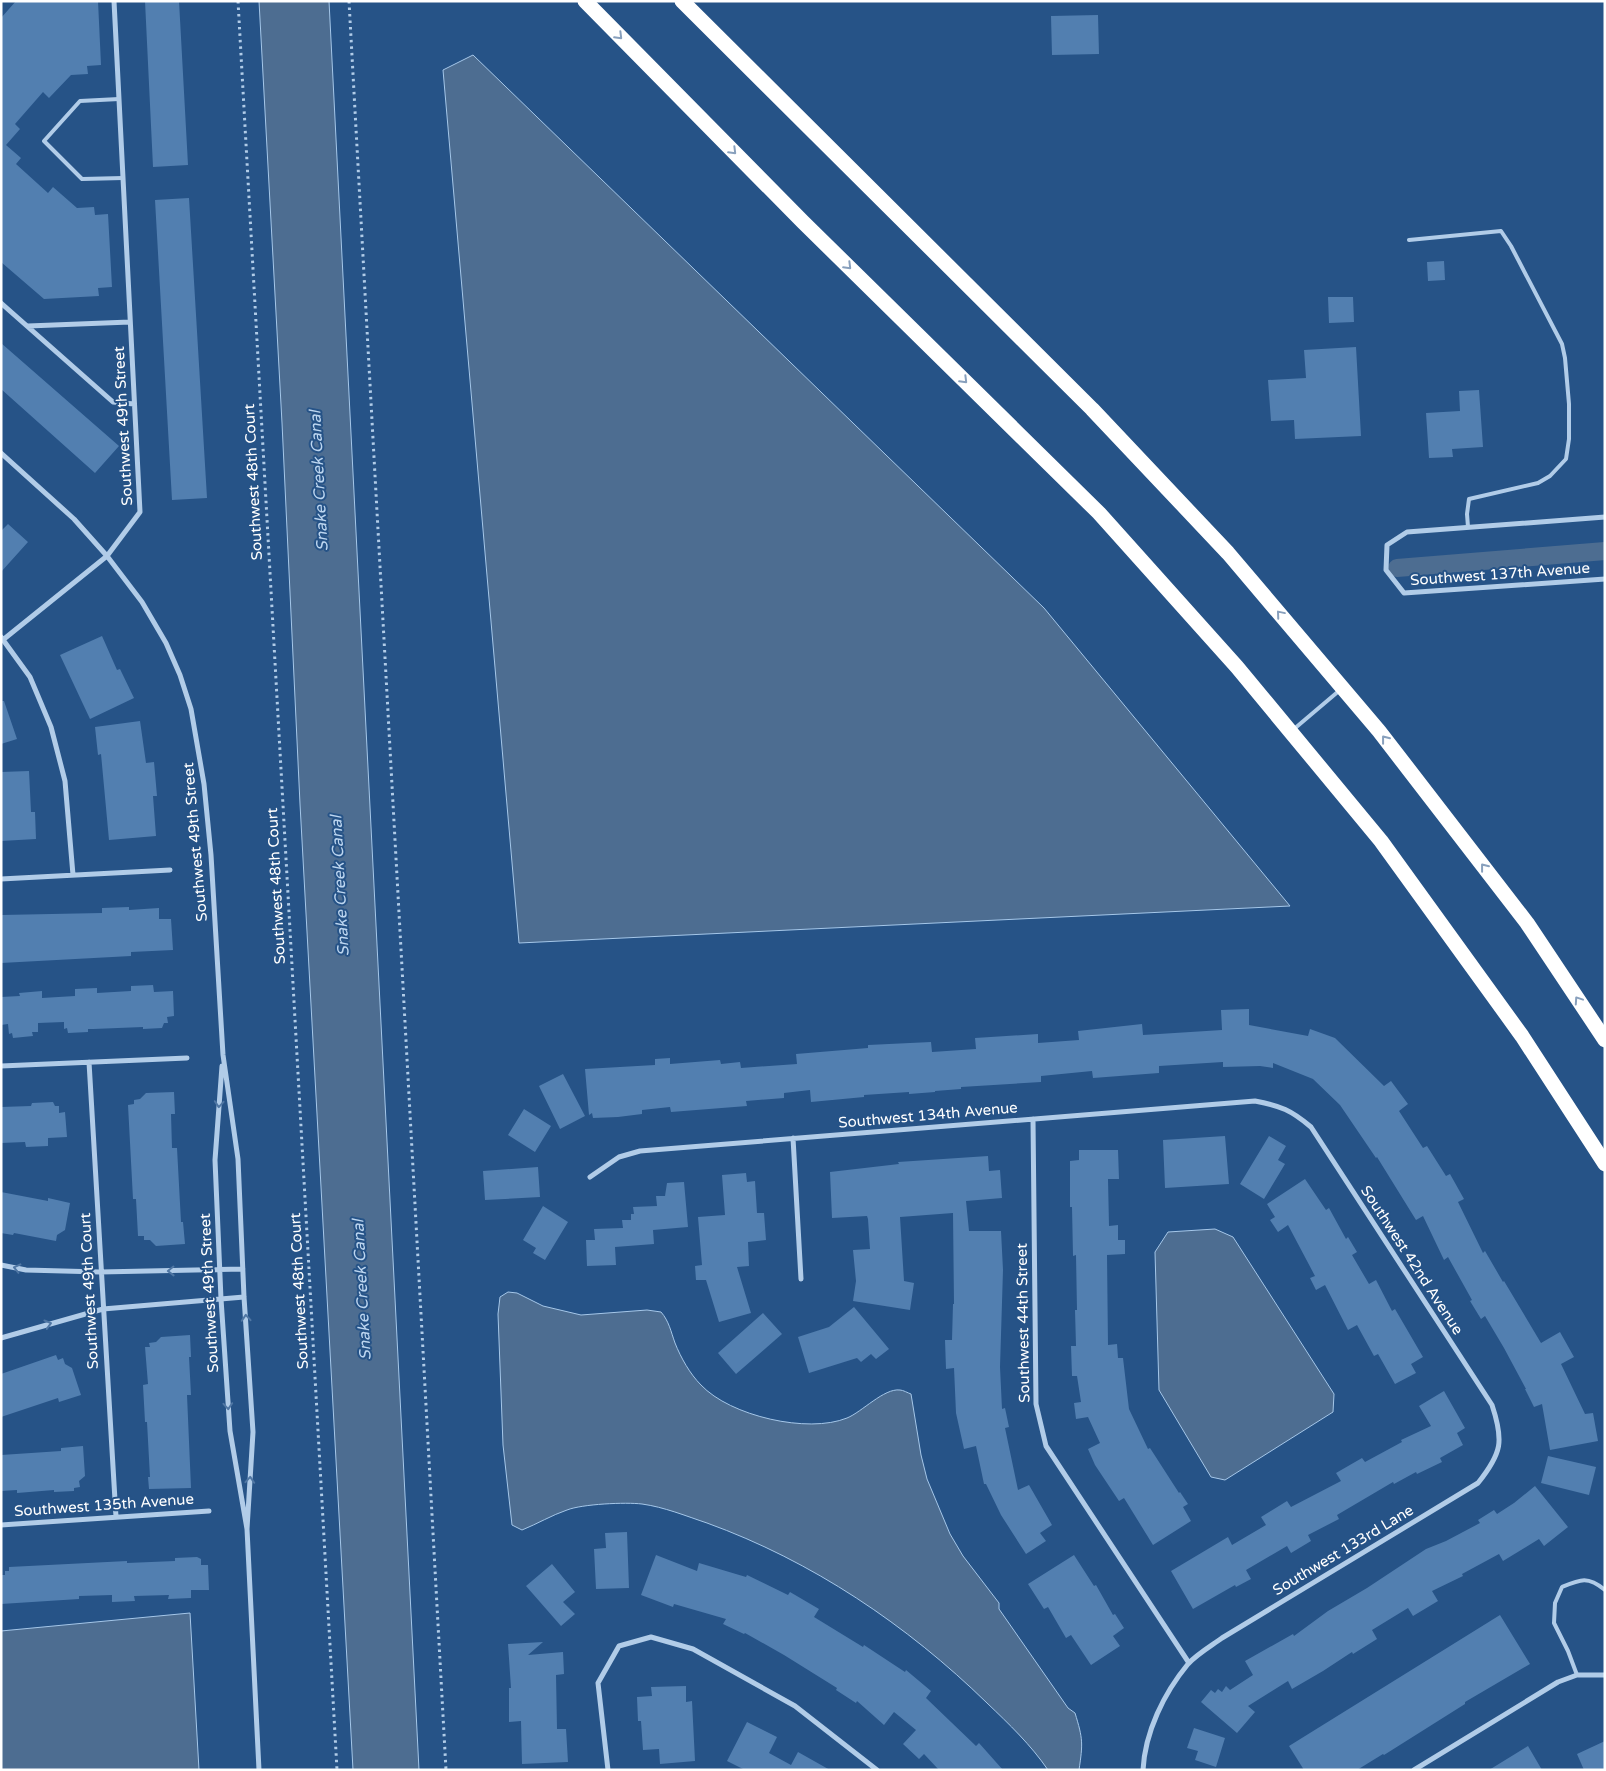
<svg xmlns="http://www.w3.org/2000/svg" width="1606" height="1771" font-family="'Varela Round',sans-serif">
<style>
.water{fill:#4d6d91;stroke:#a5c7e9}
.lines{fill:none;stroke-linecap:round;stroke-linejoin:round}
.canal{stroke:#4d6d91;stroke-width:18}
.building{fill:#527fb0}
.path{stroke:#b1cce8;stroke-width:3;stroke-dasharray:2.5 4;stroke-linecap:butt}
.lane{stroke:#b1cce8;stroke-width:4}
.street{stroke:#b1cce8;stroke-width:5}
.highway{stroke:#fff;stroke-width:15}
.oneway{stroke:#88a0bd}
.oneway2{stroke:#5077a4}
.labels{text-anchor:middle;stroke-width:4;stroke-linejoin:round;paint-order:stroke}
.street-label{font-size:15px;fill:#fff;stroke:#265387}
.water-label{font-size:16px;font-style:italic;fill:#bdd6f0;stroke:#265387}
</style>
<rect width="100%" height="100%" fill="#265387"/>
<path class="water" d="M259 1H329L419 1770H353L300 804 282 423Z
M473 55 1044 608 1290 906 519 943 443 70Z
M1215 1229 1233 1237 1334 1394 1333 1412 1225 1480 1211 1477 1159 1390 1155 1252 1168 1232Z
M508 1292 517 1293 543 1306 581 1315 647 1310 661 1312C669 1321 671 1332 675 1343 681 1358 690 1374 701 1385 730 1416 808 1434 847 1418 862 1412 884 1388 900 1390 903 1390 908 1393 911 1394L921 1455 927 1479 950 1534 963 1556 999 1603V1609L1068 1708 1075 1713C1083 1739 1083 1743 1079 1770H1048C1031 1745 1009 1724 987 1703 907 1625 812 1561 707 1523 686 1516 664 1507 642 1504 626 1502 582 1504 567 1510 552 1515 537 1524 522 1530L512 1525 503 1445 498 1314 500 1297Z
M190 1613 199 1770H1V1631Z"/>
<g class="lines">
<path class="canal" d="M1397 568 1605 551"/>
</g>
<path class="building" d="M16 1H98L101 65 87 66 88 74 71 75 49 98 43 92 15 124 20 129 6 145 21 158 16 164 48 193 53 187 77 208 94 207 95 215 108 214 112 287 98 288 99 296 44 299 1 262V18Z
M145 1H179L188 165 153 167Z
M1098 15 1099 54 1052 55 1051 16Z
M189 198 207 498 172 500 155 200Z
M1444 261 1445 280 1428 281 1427 262Z
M1328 297H1353L1354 322 1329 323Z
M1 343 119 446 95 473 1 389Z
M1356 347 1361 436 1295 439 1294 420 1271 421 1268 380 1306 378 1304 350Z
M1479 390 1483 447 1452 449 1453 457 1429 458 1426 413 1460 411 1459 391Z
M8 524 28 542 1 572V531Z
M102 636 117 670 120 669 134 698 90 719 60 655Z
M1 701H4L17 739 1 744Z
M140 721 146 763 154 762 157 796H153L156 836 109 840 101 754 98 755 95 727Z
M29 771 31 812H35L36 839 1 841V772Z
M129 907V910L159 908V919H171L173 950 131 952V956L1 963V915L102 913V908Z
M153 985 154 992 173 991 174 1016 167 1017 168 1023H164L162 1028 143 1029V1027L93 1029H88V1032L68 1033 67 1028 64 1029V1022L38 1023V1032H32L33 1036 13 1038 12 1033 9 1034 8 1024 1 1025V997L20 996 19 993 42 991V998L75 996V989L97 988V993L131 991V986Z
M1249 1009V1025L1308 1036 1310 1029 1335 1038 1384 1086 1391 1081 1408 1104 1399 1111 1423 1148 1427 1146 1446 1176 1450 1174 1464 1199 1458 1202 1483 1253 1485 1251 1503 1282 1504 1281 1541 1343 1560 1332 1574 1357 1561 1364 1585 1414 1593 1413 1598 1441 1550 1450 1542 1404 1534 1407 1525 1389H1526L1504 1348 1485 1316 1481 1319 1470 1301 1472 1300 1448 1257 1444 1260 1423 1216 1416 1220 1377 1157 1376 1158 1340 1105 1313 1079 1273 1063V1068L1260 1066 1223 1067V1062L1159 1066V1073L1093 1078 1092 1071 1041 1076V1082L961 1087V1089L935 1091V1092L909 1094V1092L864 1095V1097L811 1102 810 1090 784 1093V1098L746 1101 747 1106 671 1112 670 1107 642 1110V1114L618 1117 593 1118 592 1113 589 1115 585 1069 655 1065V1059L670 1058V1064L720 1060 721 1064 740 1062 741 1068 797 1064 796 1054 868 1048V1045L931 1042 932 1052 976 1049 975 1038 1038 1034V1043L1079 1040 1078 1031 1142 1024 1143 1035 1222 1030 1221 1010Z
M563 1074 585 1116 560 1129 539 1086Z
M174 1092 175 1114H171L172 1148H177L181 1222H183L185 1244 156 1246 150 1240H144V1236H138L136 1199H133L128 1105 134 1104V1100L140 1099 146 1093Z
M53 1102 55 1106H59V1113L65 1112 67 1137 48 1138V1146L26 1147 25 1142 1 1143V1107L31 1106 32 1103Z
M524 1109 551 1126 535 1152 508 1135Z
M1225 1136 1229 1184 1165 1188 1163 1140Z
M1269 1136 1286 1146 1278 1160 1285 1164 1264 1199 1240 1184Z
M1079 1150H1118L1119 1179H1108L1109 1226 1118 1225V1240H1125V1254L1107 1255 1108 1345 1117 1344 1118 1358H1123L1129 1409 1148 1449 1150 1448 1179 1493 1180 1492 1188 1504 1183 1507 1191 1521 1153 1545 1124 1498 1119 1501 1095 1465 1088 1449 1100 1443 1088 1417 1076 1419 1074 1403 1081 1402 1077 1376H1072L1071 1346H1076L1075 1310H1077L1076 1255 1073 1256 1072 1207H1070V1161L1079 1160Z
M988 1156 989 1171 1000 1170 1002 1198 966 1201 969 1231H1001L1003 1270 1000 1367 1002 1409 1005 1408 1009 1427 1005 1428 1018 1490 1029 1485 1052 1525 1040 1533 1046 1541 1026 1554 1001 1515 986 1484H984L976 1446 964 1449 956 1413 954 1368 946 1369 945 1340H952L953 1304H954L953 1213 900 1217 904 1281 914 1283 910 1310 853 1301 856 1281 853 1250 870 1249 868 1219 867 1216 832 1218 830 1172 899 1164 898 1162Z
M538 1167 540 1197 485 1200 483 1171Z
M746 1173 747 1182 755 1181 757 1213H764L766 1240 748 1242 749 1266 737 1267 751 1313 719 1322 706 1280H696L695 1266 702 1265 698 1217 725 1215 722 1175Z
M1305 1179 1326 1210 1329 1208 1346 1239 1348 1237 1357 1252 1352 1255 1369 1284 1376 1280 1392 1311 1395 1309 1423 1357 1411 1364 1416 1373 1395 1384 1378 1354 1374 1356 1357 1325 1348 1330 1325 1285 1316 1290 1310 1278 1315 1276 1288 1225 1278 1232 1270 1220 1275 1217 1267 1204Z
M684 1182 688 1227 653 1230 654 1244 615 1247 616 1265 587 1266 586 1240H595L594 1229 623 1228 622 1220H631V1214H634L633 1207 657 1206 656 1196H665L667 1183Z
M1 1192 48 1201V1198L70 1203 65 1230 57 1235 56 1241 14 1233 13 1235 1 1233Z
M543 1206 568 1222 545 1260 533 1253 536 1248 523 1240Z
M854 1307 889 1349 876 1359 871 1354 861 1362 857 1358 809 1373 798 1337 829 1327Z
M763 1313 782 1334 736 1374 718 1353Z
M190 1335 191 1357H189L191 1395H187L191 1488 149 1489 148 1477H150L147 1422H145L143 1385 148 1384 145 1347H150L149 1343 156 1342 161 1337Z
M56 1355 58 1360 63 1358 65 1364 72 1368 81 1395 59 1402 58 1398 1 1417V1374Z
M1444 1391 1465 1428 1457 1433 1463 1445 1440 1458 1442 1462 1417 1474 1416 1472 1394 1484 1393 1482 1337 1515 1339 1519 1308 1535 1311 1541 1291 1553 1287 1546 1246 1570 1251 1579 1236 1587 1235 1585 1193 1609 1171 1571 1228 1537 1232 1545 1266 1525 1261 1517 1287 1501 1291 1507 1341 1481 1336 1473 1362 1458 1365 1462 1402 1442 1401 1440 1431 1426 1419 1406Z
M83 1446 85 1476 79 1481 80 1487 74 1488V1491L54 1492V1490L17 1493V1490L1 1491V1455L61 1451V1448Z
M1548 1456 1596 1467 1589 1495 1541 1483Z
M1535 1486 1568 1527 1544 1546 1539 1539 1503 1561 1499 1554 1462 1574 1463 1576 1432 1591 1438 1601 1413 1616 1408 1608 1372 1630 1377 1639 1353 1654 1352 1652 1323 1671 1292 1689 1288 1681 1248 1706 1255 1712 1237 1733 1201 1702 1211 1690 1215 1693 1218 1689 1222 1692 1226 1686 1230 1690 1253 1675 1245 1661 1293 1634 1294 1636 1328 1611 1367 1588 1426 1549 1446 1541 1480 1523 1478 1520 1494 1510 1497 1514 1514 1503Z
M627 1532 629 1588 596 1589 594 1549 606 1548 605 1533Z
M656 1555 697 1571 699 1563 746 1577 747 1575 788 1595 790 1592 819 1609 814 1617 863 1647 864 1645 905 1672 906 1670 931 1691 926 1698 976 1746 979 1743 1003 1770H939L924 1754 919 1759 903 1744 916 1730 894 1712 884 1725 857 1701 856 1703 836 1690 837 1688 784 1655 745 1633 744 1634 723 1624 726 1619 674 1604 673 1607 641 1595Z
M1074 1555 1094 1586 1096 1585 1113 1615 1115 1614 1124 1628 1113 1636 1120 1646 1091 1665 1071 1635 1066 1638 1048 1607 1044 1609 1028 1584Z
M197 1557 201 1559V1565H208L209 1590H191V1598L168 1599 169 1595 134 1596 135 1601 112 1602V1595L79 1596V1599L1 1604V1575H5V1571H9V1567L127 1561V1563L175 1561V1558Z
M552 1564 575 1592 563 1602 575 1614 561 1626 526 1586Z
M1500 1615 1530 1664 1465 1702V1704L1384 1755 1383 1754 1357 1770H1304L1289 1746Z
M543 1642 528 1655 563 1652 564 1674 556 1675 557 1729H566L568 1762 522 1764 521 1721 509 1722V1688H511L508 1644Z
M686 1686V1702L692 1701 695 1761 660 1764 659 1749 643 1750 641 1721H638L637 1697 652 1696 651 1687Z
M747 1722 777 1737 769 1753 791 1765 798 1752 830 1770H745L727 1761Z
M1194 1728 1225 1738 1216 1767 1195 1760 1198 1751 1187 1748Z
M1605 1741V1770H1584L1577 1754Z
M1528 1746 1542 1770H1489Z"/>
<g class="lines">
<path class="path" d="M238 1 337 1770
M349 1 446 1770"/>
<path class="lane" d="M119 99 80 101 44 141 82 179 123 178
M1409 240 1501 231 1511 246 1562 344 1565 358 1569 404V439L1566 459 1550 476 1538 483 1469 499 1467 514 1468 527
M1294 729 1340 690
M1577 1675 1568 1651 1554 1623 1555 1603 1562 1587C1581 1579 1588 1576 1605 1590"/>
<path class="street" d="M1 303 113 402 134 404
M28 326 130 322
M1 453 74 519 107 556 142 602 166 643 180 675 191 709 204 784 211 855 223 1055 238 1159 244 1297 253 1432 247 1529
M1605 517 1407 532 1387 545 1386 570 1404 593 1605 579
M1 637 30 677 51 727 65 781 73 875
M4 639 107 556 140 512 114 1
M1 879 170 870
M89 1062 116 1517
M1 1066 187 1058
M222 1066 215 1160 221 1299 230 1431 247 1529 259 1770
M1033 1119 1036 1404 1046 1446 1189 1663
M793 1138 801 1279
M590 1177 619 1157 640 1151 1255 1101C1281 1106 1291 1110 1311 1127L1492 1405C1504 1441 1502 1453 1478 1483L1222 1638C1211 1646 1197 1654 1188 1664 1164 1693 1145 1732 1143 1770
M1 1265 26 1270 100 1272 243 1269
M1 1338 103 1309 244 1297
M1 1525 209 1511
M608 1770 598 1683 619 1646 651 1637 693 1649 795 1706 877 1770
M1414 1770 1558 1682 1577 1675H1605"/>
<path class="highway" d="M585 1 803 222 1099 513 1237 667 1381 841 1522 1036 1605 1164
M682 1 1092 409 1228 553 1379 731 1527 923 1605 1040"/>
</g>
<defs><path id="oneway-chevron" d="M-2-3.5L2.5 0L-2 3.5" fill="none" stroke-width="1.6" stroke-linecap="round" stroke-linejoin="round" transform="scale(1.25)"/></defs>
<g class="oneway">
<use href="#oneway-chevron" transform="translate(619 36) rotate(45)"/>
<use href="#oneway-chevron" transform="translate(733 151) rotate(45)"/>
<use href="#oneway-chevron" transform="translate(848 266) rotate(45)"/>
<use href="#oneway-chevron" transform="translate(964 380) rotate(45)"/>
<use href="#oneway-chevron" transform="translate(1280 614) rotate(-130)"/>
<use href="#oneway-chevron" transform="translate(1385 739) rotate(-128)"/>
<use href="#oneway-chevron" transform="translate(1484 867) rotate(-128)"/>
<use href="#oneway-chevron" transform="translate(1578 1000) rotate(-124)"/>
</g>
<g class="oneway2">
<use href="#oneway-chevron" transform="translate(219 1104) rotate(94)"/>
<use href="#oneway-chevron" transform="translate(17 1268) rotate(-167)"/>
<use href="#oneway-chevron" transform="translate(171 1271) rotate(179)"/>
<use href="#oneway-chevron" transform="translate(246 1318) rotate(-94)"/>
<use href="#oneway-chevron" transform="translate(48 1324) rotate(-16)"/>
<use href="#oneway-chevron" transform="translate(228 1406) rotate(86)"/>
<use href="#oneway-chevron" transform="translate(250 1480) rotate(-86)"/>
</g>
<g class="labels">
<g class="street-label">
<text transform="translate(123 426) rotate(-93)" y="5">Southwest 49th Street</text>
<text transform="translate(253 482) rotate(-93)" y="5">Southwest 48th Court</text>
<text transform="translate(1500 574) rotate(-4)" y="5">Southwest 137th Avenue</text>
<text transform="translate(195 842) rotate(-95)" y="5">Southwest 49th Street</text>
<text transform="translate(276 886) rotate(-93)" y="5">Southwest 48th Court</text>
<text transform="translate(928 1115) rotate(-5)" y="5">Southwest 134th Avenue</text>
<text transform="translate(1412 1260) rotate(57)" y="5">Southwest 42nd Avenue</text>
<text transform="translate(89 1291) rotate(-93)" y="5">Southwest 49th Court</text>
<text transform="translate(299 1291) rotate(-93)" y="5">Southwest 48th Court</text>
<text transform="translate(209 1293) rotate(-93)" y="5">Southwest 49th Street</text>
<text transform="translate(1023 1323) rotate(-91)" y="5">Southwest 44th Street</text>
<text transform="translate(104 1505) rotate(-4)" y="5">Southwest 135th Avenue</text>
<text transform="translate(1343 1550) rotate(-31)" y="5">Southwest 133rd Lane</text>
</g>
<g class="water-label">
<text transform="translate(318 481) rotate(-93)" y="6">Snake Creek Canal</text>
<text transform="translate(339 886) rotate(-93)" y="6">Snake Creek Canal</text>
<text transform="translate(361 1290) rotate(-93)" y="6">Snake Creek Canal</text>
</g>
</g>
<rect width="1606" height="1771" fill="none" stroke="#ffffff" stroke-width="5"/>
</svg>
